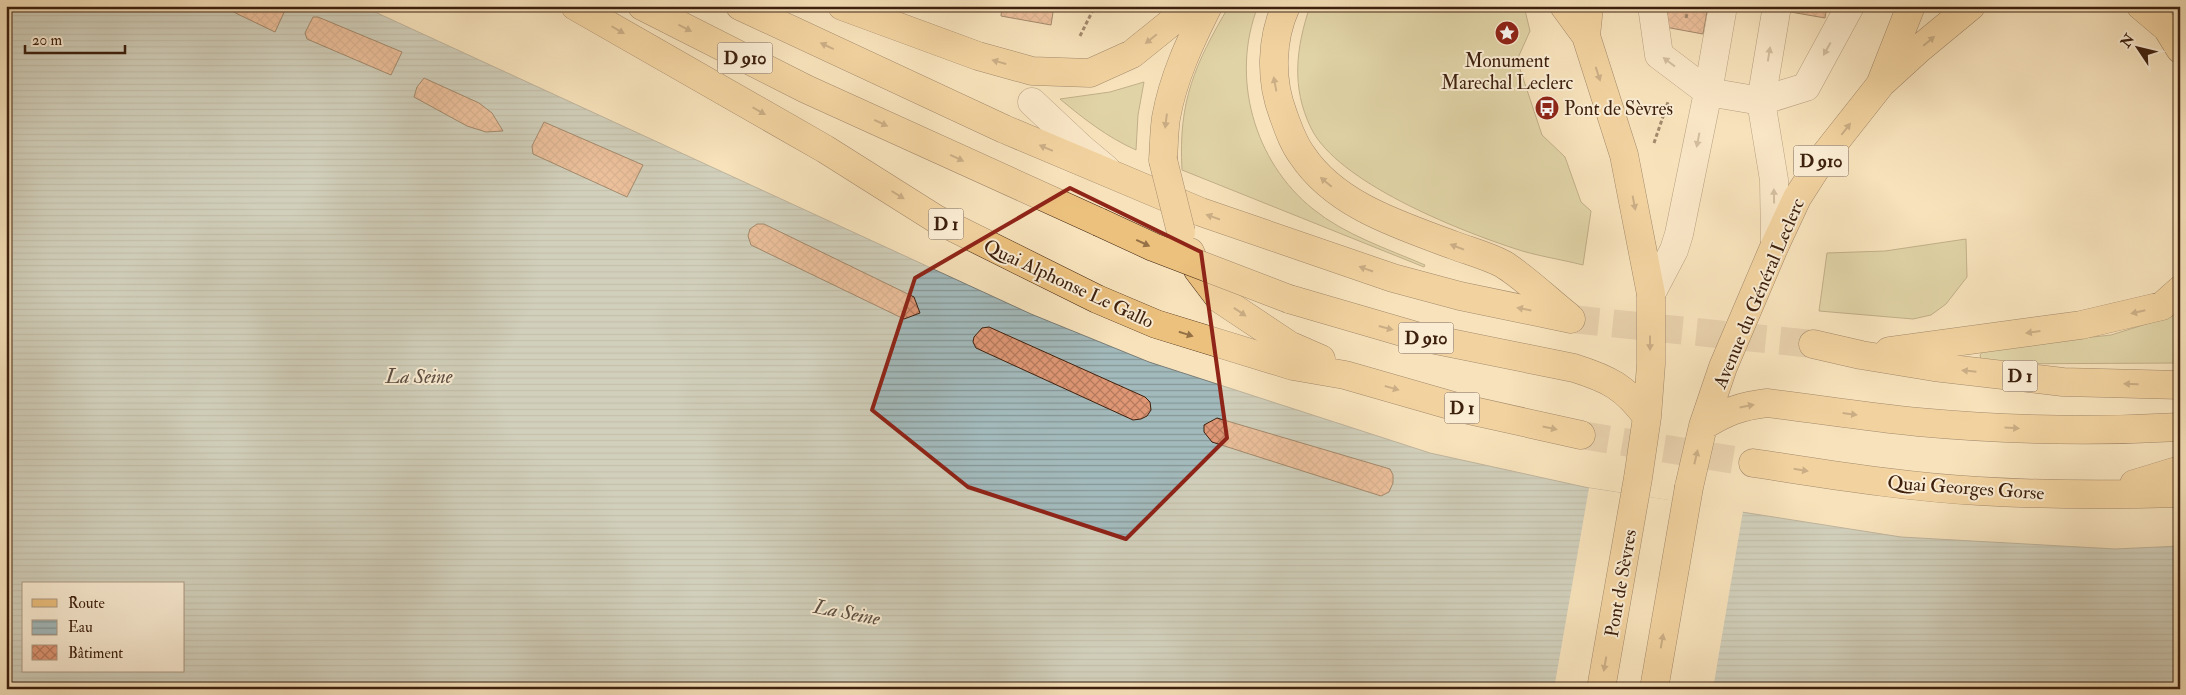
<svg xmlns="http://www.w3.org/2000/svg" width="2186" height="695" font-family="'IM FELL Double Pica',serif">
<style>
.grass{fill:#c3c28c;stroke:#80714d}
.water{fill:url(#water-rules);stroke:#7a7c76;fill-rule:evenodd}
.pier{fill:#f7e2bb}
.building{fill:url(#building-cross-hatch);stroke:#3d200e}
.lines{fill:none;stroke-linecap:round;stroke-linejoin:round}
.major-tunnel{stroke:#d2bb98;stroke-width:28;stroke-dasharray:28 14;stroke-linecap:butt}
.minor-casing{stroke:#6c5039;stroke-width:29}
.major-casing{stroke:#3d200e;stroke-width:29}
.path{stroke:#3d200e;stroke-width:3;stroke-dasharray:4 2.5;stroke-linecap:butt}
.minor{stroke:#faecd3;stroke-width:28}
.major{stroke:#ecc17e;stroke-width:28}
.major-bridge-casing{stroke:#3d200e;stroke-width:29;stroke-linecap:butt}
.major-bridge{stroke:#ecc17e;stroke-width:28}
.oneway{fill:#947046}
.oneway2{fill:#a5907a}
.marked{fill:none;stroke:#8f2418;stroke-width:4;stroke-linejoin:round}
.labels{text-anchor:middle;stroke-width:4;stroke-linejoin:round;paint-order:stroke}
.shield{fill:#faecd3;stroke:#765d49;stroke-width:1}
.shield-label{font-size:18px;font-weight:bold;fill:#3d200e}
.poi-label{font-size:19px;fill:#3d200e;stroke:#faecd3}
.street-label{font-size:19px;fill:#3d200e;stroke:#faecd3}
.water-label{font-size:20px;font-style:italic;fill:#5c4e42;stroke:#faecd3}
</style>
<defs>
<pattern id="water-rules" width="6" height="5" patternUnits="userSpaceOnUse" patternTransform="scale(1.25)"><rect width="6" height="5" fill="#a3babc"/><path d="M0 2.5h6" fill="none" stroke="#869797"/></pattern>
<pattern id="building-cross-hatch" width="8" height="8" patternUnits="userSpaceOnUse" patternTransform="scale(1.25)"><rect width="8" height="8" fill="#df9775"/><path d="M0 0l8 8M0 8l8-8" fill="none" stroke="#b67b5e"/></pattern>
</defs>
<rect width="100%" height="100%" fill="#f7e2bb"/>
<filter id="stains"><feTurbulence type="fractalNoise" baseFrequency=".004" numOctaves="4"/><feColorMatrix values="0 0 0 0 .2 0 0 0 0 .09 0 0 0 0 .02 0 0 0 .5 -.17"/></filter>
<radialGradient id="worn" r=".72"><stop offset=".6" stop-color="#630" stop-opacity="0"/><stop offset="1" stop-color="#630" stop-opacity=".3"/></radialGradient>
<path class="grass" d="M1229 6H1258C1230 77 1254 162 1313 209 1345 235 1388 249 1425 265L1424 267 1182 170C1178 101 1195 64 1229 6Z
M1310 6H1524L1530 31 1517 60 1542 135 1565 157 1581 202 1591 211 1583 265C1560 259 1536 256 1513 248 1458 230 1337 182 1311 128 1291 87 1296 48 1310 6Z
M2160 6H2173L2180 15V32Z
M1144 82 1138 115 1136 150C1107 137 1084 119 1060 99L1110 92Z
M1966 239 1967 277 1946 304 1931 315 1913 319 1819 311 1827 253 1885 251Z
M2180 311V363L1982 364 1980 355 1985 349 2111 335 2153 322Z"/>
<path class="water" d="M6 6H362L1031 314 1149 362 1430 453 1589 488 1901 537 2115 549 2180 546V689H6ZM24 584H184V671H24Z"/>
<path class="pier" d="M1589 488 1743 511 1713 689H1554Z"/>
<path class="building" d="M221 6H287L275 32Z
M1002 6H1054L1051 25 1001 16Z
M1669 6H1708L1703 34 1665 27Z
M1786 6H1827L1825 18 1785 11Z
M313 17H318L402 52 391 75 307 39 305 33Z
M424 78 479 103 492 113 503 131 486 132 467 126 414 97 417 87Z
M544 122 643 165 627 197 533 154 532 146Z
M757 224H764L914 297 920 313 904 319 751 245 748 236 750 229Z
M989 327 1145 397 1150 402 1151 410 1147 416 1141 419 1133 420 976 348 973 342 974 337 982 328Z
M1217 418 1390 469 1393 475V483L1389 492 1381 496 1212 442 1204 432V425Z"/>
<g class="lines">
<path class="major-tunnel" d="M1571 319 1813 344
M1581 435 1753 463"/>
<defs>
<path id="minor" d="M1652 6 1659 55 1708 92 1761 101 1806 87 1850 6
M1032 102 1081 148 1106 169
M1775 245 1774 180 1761 101 1777 6
M1651 294 1674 250 1679 234 1708 92 1723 6"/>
<path id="major" d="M575 6 825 149 936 219 1097 299 1156 324 1293 366 1345 375 1460 408 1581 435
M642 6 806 89 1099 222
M740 6 1004 129 1201 212 1393 278 1460 296 1571 319
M842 6 978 56 1032 71 1090 73 1132 54 1168 25 1187 6
M1286 6C1271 39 1270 80 1283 114 1288 128 1293 143 1302 155 1335 205 1399 225 1453 245 1469 251 1488 256 1503 264 1523 276 1549 301 1568 316
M1564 6 1586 36
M1589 6 1586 36 1624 155 1651 294V364L1647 417 1638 478 1601 689
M2141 6 2167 28 2180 49
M1884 81 1919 49 1971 6
M1163 160C1164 146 1164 131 1166 118 1173 78 1190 42 1208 6
M1190 252 1198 270 1220 299 1289 345 1321 359
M1289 299 1416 336 1574 368C1609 379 1625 387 1647 417
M1813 344 1861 355 1934 367 2063 382 2180 385
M1889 351 2081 325 2162 306 2180 290
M1703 426C1726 412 1740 406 1767 403 1817 409 1867 417 1918 422 2005 430 2092 432 2180 427
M1753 463C1827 474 1903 487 1979 491 2046 495 2113 495 2180 493
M2134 484 2180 470
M1689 487 1703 426 1723 367 1775 245 1797 198 1824 156 1880 85 1911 6"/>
</defs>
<use href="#minor" class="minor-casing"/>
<use href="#major" class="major-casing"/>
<path class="path" d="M1686 18 1689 6
M1080 36 1095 6
M1654 143 1668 102"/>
<use href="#minor" class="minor"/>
<use href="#major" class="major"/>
<defs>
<path id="major-bridge" d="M1163 160 1181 232
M1099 222 1153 247 1289 299
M1654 689 1689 487"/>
</defs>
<use href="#major-bridge" class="major-bridge-casing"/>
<use href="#major-bridge" class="major-bridge"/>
</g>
<defs><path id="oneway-solid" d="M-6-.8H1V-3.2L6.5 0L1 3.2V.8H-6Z" transform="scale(1.25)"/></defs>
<g class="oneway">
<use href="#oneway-solid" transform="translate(685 28) rotate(27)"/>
<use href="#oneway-solid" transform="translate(618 30) rotate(30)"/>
<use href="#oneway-solid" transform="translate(1151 39) rotate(141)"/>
<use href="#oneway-solid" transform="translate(1929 41) rotate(-40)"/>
<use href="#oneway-solid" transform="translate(827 46) rotate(-155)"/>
<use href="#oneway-solid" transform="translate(999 62) rotate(-164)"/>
<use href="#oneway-solid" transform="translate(1598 74) rotate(72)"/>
<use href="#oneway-solid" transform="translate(1275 84) rotate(-101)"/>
<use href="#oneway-solid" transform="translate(759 111) rotate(30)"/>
<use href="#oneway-solid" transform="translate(1166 121) rotate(97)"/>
<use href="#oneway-solid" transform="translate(881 123) rotate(25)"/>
<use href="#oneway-solid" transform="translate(1846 129) rotate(-52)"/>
<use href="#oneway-solid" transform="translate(1046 148) rotate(-157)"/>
<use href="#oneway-solid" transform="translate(957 158) rotate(25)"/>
<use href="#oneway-solid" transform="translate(1326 182) rotate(-140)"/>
<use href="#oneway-solid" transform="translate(898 195) rotate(32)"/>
<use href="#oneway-solid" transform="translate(1634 203) rotate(79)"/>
<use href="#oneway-solid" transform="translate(1213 217) rotate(-161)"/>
<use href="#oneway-solid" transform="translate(1143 243) rotate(25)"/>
<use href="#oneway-solid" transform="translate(1457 247) rotate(-159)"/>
<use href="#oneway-solid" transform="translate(1366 269) rotate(-161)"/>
<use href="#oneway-solid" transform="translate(1524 309) rotate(-169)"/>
<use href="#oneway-solid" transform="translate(1240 312) rotate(34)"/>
<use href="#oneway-solid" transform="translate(2138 312) rotate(167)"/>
<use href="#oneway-solid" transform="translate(1386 328) rotate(15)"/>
<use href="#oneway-solid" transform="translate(2033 332) rotate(172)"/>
<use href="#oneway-solid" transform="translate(1186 334) rotate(17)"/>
<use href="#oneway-solid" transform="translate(1650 343) rotate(90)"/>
<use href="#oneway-solid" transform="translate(1969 371) rotate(-174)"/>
<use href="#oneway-solid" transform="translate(2131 384) rotate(-179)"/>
<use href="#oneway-solid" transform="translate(1392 388) rotate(16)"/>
<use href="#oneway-solid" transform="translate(1747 406) rotate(-11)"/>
<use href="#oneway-solid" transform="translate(1850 414) rotate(7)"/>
<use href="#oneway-solid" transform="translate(1550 428) rotate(12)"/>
<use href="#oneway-solid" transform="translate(2012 428) rotate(3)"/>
<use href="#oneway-solid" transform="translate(1696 457) rotate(-77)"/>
<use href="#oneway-solid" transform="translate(1801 470) rotate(9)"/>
<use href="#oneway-solid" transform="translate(1662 641) rotate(-80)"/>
<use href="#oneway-solid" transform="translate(1605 664) rotate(100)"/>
</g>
<g class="oneway2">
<use href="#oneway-solid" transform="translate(1827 49) rotate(119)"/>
<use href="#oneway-solid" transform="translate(1769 54) rotate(-81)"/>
<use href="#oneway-solid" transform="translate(1669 62) rotate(-143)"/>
<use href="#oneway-solid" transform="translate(1698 140) rotate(101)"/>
<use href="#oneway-solid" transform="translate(1774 196) rotate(-91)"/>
</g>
<path d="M0 0H2186V695H0ZM1070 188 1201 252 1227 438 1126 539 968 487 872 410 915 278Z" fill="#f7e2bb" fill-opacity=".55" fill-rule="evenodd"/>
<path class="marked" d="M1070 188 1201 252 1227 438 1126 539 968 487 872 410 915 278Z"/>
<defs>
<symbol id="sight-disc" viewBox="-11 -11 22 22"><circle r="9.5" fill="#8f2418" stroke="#faecd3"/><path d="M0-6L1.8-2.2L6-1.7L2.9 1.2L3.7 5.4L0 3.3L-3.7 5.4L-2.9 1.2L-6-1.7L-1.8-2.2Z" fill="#fff"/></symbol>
<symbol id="bus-disc" viewBox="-11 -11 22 22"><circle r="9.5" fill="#8f2418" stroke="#faecd3"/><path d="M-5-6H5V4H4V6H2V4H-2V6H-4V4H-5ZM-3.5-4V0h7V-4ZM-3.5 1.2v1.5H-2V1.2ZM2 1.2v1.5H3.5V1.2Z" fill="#fff"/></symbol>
</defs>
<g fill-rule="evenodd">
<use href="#sight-disc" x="1493" y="19" width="28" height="28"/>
<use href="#bus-disc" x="1533" y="94" width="28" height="28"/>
</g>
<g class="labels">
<g class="shield">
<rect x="717.5" y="42.5" width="55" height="31" rx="4"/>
<rect x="1793.5" y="145.5" width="55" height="31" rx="4"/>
<rect x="928.5" y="208.5" width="35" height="31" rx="4"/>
<rect x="1398.5" y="322.5" width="55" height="31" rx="4"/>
<rect x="2002.5" y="360.5" width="35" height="31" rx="4"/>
<rect x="1444.5" y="392.5" width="35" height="31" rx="4"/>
</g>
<g class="shield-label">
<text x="745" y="64">D 910</text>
<text x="1821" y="167">D 910</text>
<text x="946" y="230">D 1</text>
<text x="1426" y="344">D 910</text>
<text x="2020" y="382">D 1</text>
<text x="1462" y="414">D 1</text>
</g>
<g class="poi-label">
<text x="1507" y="67">Monument<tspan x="1507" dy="22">Marechal Leclerc</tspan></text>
<text x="1564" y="115" text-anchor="start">Pont de Sèvres</text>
</g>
<g class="street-label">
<text transform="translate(1069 283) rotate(25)" y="7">Quai Alphonse Le Gallo</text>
<text transform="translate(1758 293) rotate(-67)" y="7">Avenue du Général Leclerc</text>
<text transform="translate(1966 487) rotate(4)" y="7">Quai Georges Gorse</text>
<text transform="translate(1620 583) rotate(-80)" y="7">Pont de Sèvres</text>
</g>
<g class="water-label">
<text x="419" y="383">La Seine</text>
<text transform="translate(847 612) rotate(11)" y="7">La Seine</text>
</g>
</g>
<rect width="2186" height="695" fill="none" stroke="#f7e2bb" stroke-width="25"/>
<rect x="8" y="8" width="2171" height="680" fill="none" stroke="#3d200e" stroke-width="2.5"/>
<rect x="12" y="12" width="2161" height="670" fill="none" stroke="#3d200e"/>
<rect x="22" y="582" width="162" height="90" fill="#faecd3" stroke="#ae9a84"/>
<rect x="32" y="599" width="25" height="8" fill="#ecc17e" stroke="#ae9a84"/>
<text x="68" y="608" font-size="15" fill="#3d200e">Route</text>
<rect x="32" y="620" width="25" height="15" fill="url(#water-rules)" stroke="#ae9a84"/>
<text x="68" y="632" font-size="15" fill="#3d200e">Eau</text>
<rect x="32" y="645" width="25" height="15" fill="url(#building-cross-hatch)" stroke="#ae9a84"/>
<text x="68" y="658" font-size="15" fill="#3d200e">Bâtiment</text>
<g transform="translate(2138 48) rotate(305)" stroke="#faecd3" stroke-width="4" paint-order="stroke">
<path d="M0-4L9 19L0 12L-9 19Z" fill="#3d200e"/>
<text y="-8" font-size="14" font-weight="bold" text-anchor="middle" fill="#3d200e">N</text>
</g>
<path d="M25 45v8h100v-8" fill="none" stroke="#3d200e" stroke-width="2.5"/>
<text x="32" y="45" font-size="15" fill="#3d200e" stroke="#faecd3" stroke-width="4" paint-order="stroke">20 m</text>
<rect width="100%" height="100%" filter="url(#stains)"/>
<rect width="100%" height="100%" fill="url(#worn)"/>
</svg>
